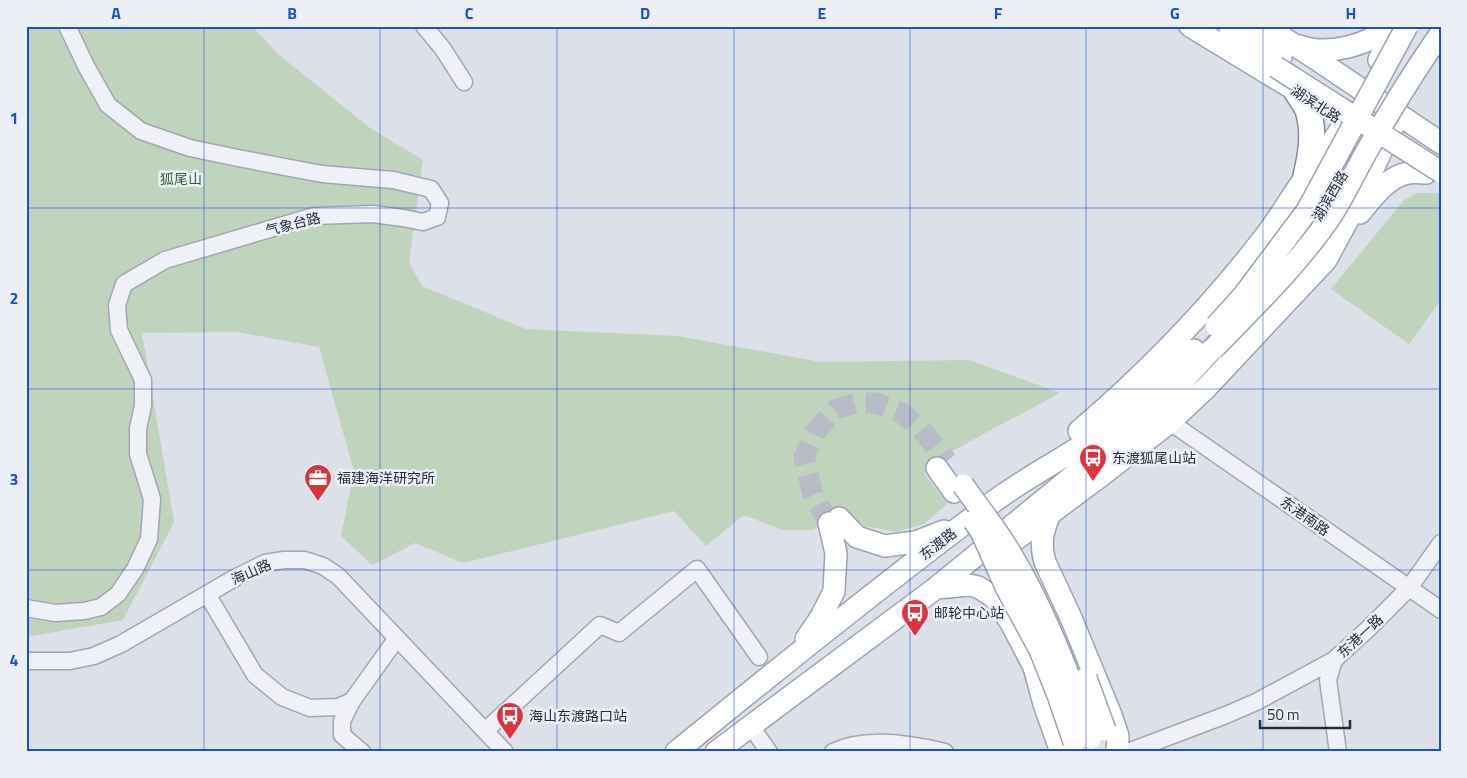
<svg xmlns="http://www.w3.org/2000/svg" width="1467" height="778" font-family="'Titillium Web','Noto Sans SC',sans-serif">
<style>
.green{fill:#c0d3bd}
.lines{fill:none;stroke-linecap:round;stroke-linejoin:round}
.major-tunnel{stroke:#b7bcc6;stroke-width:21;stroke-dasharray:21 11;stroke-linecap:butt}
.minor-casing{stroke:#a1a6b2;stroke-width:19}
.major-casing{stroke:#9ba3b5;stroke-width:24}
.highway-casing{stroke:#828ba0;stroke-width:28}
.minor{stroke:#f0f1f6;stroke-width:16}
.major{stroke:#fff;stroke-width:21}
.highway{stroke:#fff;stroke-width:25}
.major-bridge-casing{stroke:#9ba3b5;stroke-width:24;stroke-linecap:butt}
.major-bridge{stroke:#fff;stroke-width:21}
.grid{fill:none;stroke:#1d4ed8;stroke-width:1;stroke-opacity:0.55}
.labels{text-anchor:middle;stroke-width:5;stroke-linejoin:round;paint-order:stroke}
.street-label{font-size:14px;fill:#242c40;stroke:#eceff6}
.park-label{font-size:14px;fill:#355d30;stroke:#eceff6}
.poi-label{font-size:14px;fill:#242c40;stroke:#eceff6;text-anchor:start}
.neatline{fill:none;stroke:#1d4ed8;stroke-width:2}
.grid-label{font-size:16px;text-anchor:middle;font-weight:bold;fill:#1d4ed8}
</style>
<rect width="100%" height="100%" fill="#dce0e8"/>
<path class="green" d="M26 26H252L278 54 370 128 423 160 409 262 422 286 526 329 677 336 821 362 969 360 1060 393 954 450 924 473 947 504 924 524 897 532 864 526 844 510 813 530H782L744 515 706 546 674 511 463 563 415 543 372 565 341 536 354 471 319 347 237 332 142 333 174 522 123 620 26 637Z
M1417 193H1441V300L1409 344 1331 289 1404 200Z"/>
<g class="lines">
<path class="major-tunnel" d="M829 523 813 494 804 457 817 430 836 409 857 403H876L902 413 921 429 947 461"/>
<defs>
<path id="minor" d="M424 26 443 49 464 82
M1170 422 1441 610
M207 594 255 675 282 697 310 708 338 707 352 701 397 638
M26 608 55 613 84 611 101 607 118 594 135 569 149 539 152 499 138 454V428L143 406V380L119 330 117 305 124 284 165 260 314 216 373 214 403 218 423 222 437 217 440 203 431 189 393 180 322 174 238 158 190 148 141 131 108 105 86 66 67 26
M26 661H70L94 656 121 644 233 579 265 563 284 560H305L323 566 338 576 505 752
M352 701 342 721V735L362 752
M750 725 769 752
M485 731 600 625 619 633 697 569 759 657
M833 752C865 736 913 744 945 752
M1128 752 1226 715 1256 702 1334 660
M1338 752 1328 680 1334 660 1368 629 1409 588 1441 543"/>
<path id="major" d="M1190 26 1292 88
M1229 26 1281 57
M1265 26 1316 59 1441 143
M1300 46C1327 56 1368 46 1389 26
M1379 60 1394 26
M1360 213C1372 198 1389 175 1409 173 1414 172 1420 173 1426 173
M1079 431C1147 373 1208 310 1263 239 1279 219 1291 197 1306 176 1321 157 1336 139 1348 117
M937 468 954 492
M1049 516C1042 533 1040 545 1045 562L1071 618 1111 715 1118 736 1117 752
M839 518 857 537 885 546 916 542 944 531
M1015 540 1102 475 1170 422 1206 388 1326 260 1357 203 1395 122
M936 588 969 585 978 587 995 598 1011 623 1034 667 1044 704 1061 752
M806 639 821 617 834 591 836 553 829 523
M676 752C780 667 885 583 993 502 1020 482 1048 467 1076 449 1120 421 1157 386 1194 350
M716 752 936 588 1123 435 1171 394 1225 335"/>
<path id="highway" d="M1296 90C1300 97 1305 103 1308 110 1315 132 1311 155 1306 176"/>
</defs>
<use href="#minor" class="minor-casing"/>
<use href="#major" class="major-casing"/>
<use href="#highway" class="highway-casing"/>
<use href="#minor" class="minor"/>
<use href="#major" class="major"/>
<use href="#highway" class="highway"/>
<defs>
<path id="major-bridge" d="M1276 67 1441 172
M1216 326 1244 295 1307 211 1407 26
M1213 349C1249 312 1287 275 1318 234 1339 208 1352 177 1368 149 1391 109 1415 70 1441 33
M963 485C979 508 997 530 1011 554 1045 611 1070 675 1091 738
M974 521 981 531 1007 589 1040 650 1058 695 1074 742
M1086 678 1105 730"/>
</defs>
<use href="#major-bridge" class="major-bridge-casing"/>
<use href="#major-bridge" class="major-bridge"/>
</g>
<path class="grid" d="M204 26V752M380 26V752M557 26V752M734 26V752M910 26V752M1086 26V752M1263 26V752M26 208H1441M26 389H1441M26 570H1441"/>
<defs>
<symbol id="bus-pin" viewBox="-11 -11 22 30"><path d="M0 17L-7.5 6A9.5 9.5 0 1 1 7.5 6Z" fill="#dc333c" stroke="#eceff6"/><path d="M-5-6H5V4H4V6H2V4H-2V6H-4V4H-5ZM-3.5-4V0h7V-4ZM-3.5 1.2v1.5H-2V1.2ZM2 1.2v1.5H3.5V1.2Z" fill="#fff"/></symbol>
<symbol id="office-pin" viewBox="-11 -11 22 30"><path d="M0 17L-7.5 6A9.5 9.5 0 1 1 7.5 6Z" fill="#dc333c" stroke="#eceff6"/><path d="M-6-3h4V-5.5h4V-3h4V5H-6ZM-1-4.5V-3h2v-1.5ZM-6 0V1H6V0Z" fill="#fff"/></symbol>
</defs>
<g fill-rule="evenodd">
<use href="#bus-pin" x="1077" y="442" width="32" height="43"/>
<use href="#office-pin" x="302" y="462" width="32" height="43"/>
<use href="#bus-pin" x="899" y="597" width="32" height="43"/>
<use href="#bus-pin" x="494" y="700" width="32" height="43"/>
</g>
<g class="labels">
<g class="street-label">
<text transform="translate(1316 104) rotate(33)" y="5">湖滨北路</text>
<text transform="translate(1330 196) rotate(-60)" y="5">湖滨西路</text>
<text transform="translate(293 224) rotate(-14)" y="5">气象台路</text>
<text transform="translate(1305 516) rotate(35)" y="5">东港南路</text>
<text transform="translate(938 544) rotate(-38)" y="5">东渡路</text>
<text transform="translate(251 572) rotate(-24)" y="5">海山路</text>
<text transform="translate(1360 636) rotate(-43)" y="5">东港一路</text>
</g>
<g class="park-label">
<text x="181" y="184">狐尾山</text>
</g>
<g class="poi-label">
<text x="1112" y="463">东渡狐尾山站</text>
<text x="337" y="483">福建海洋研究所</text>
<text x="934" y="618">邮轮中心站</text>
<text x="529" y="721">海山东渡路口站</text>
</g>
</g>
<rect width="1467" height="778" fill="none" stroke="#eceff6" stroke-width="55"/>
<path d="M1260 720v8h90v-8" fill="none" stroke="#242c40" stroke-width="2.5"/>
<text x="1267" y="720" font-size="15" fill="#242c40" stroke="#eceff6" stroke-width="4" paint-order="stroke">50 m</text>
<rect x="28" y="28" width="1412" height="722" class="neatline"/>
<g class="grid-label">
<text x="116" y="19">A</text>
<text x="292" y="19">B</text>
<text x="469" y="19">C</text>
<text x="645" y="19">D</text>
<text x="822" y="19">E</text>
<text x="998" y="19">F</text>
<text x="1175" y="19">G</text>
<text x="1351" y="19">H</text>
<text x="14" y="124">1</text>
<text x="14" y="304">2</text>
<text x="14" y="485">3</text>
<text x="14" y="666">4</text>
</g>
</svg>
